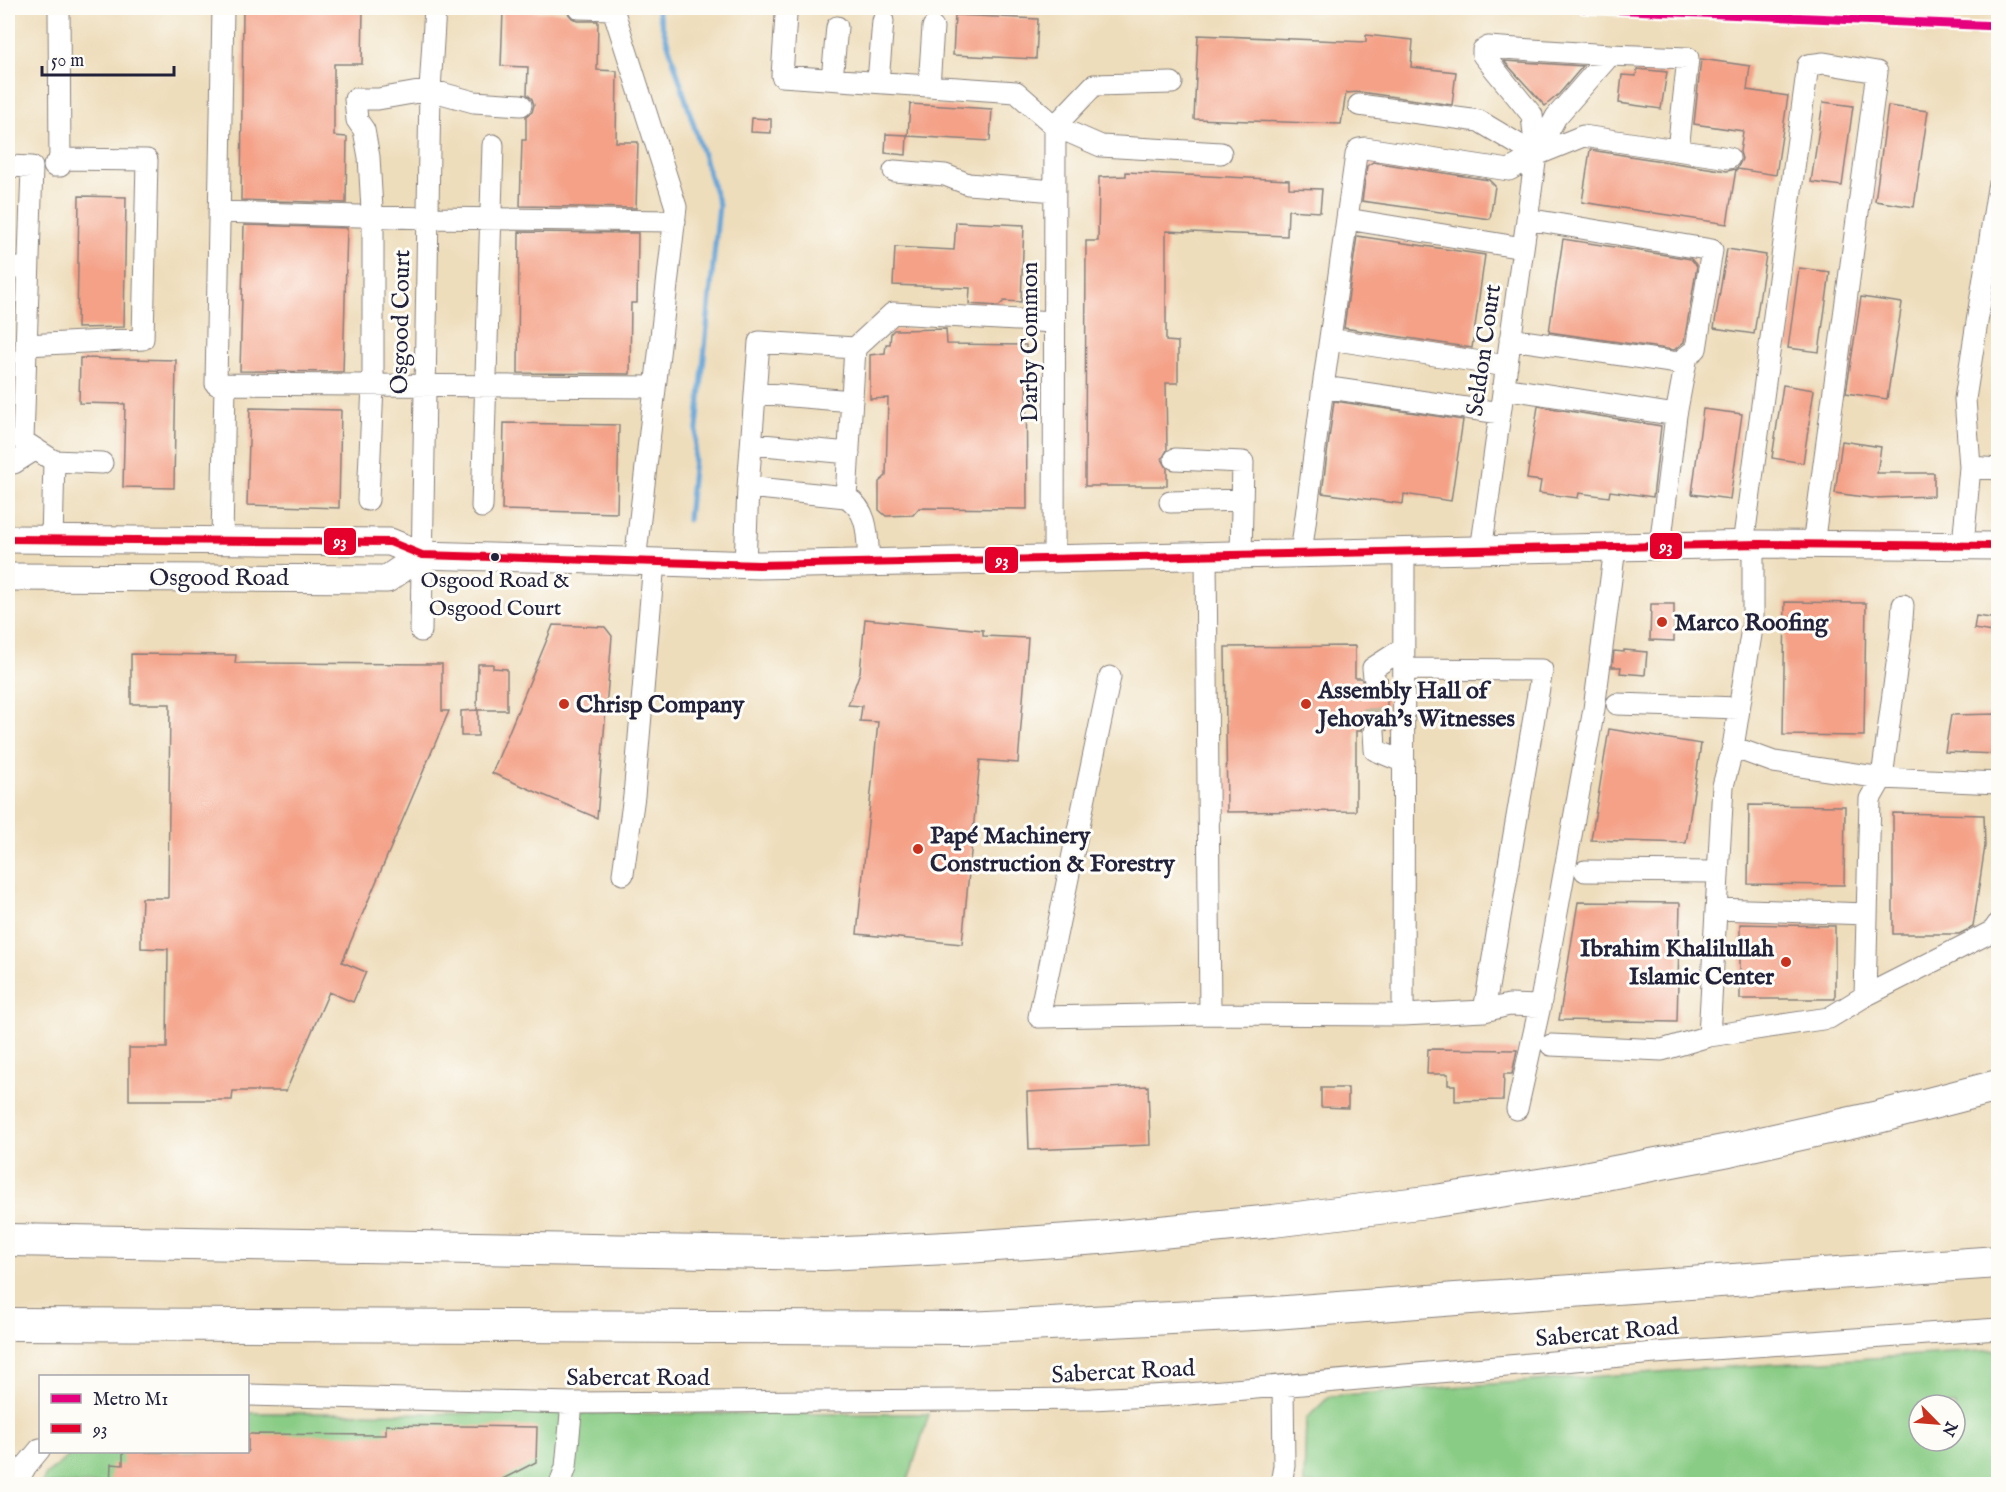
<svg xmlns="http://www.w3.org/2000/svg" width="2006" height="1492" font-family="'IM FELL English',serif">
<style>
.green{fill:#89cc85;stroke:#567760;stroke-width:1.5;fill-rule:evenodd}
.lines{fill:none;stroke-linecap:round;stroke-linejoin:round}
.stream{stroke:#64a4d7;stroke-width:5}
.building{fill:#f4a187}
.minor-tunnel{stroke:#c5b8a1;stroke-width:21;stroke-dasharray:21 10;stroke-linecap:butt}
.minor-casing{stroke:#88807b;stroke-width:23}
.major-casing{stroke:#88807b;stroke-width:29}
.highway-casing{stroke:#88807b;stroke-width:34}
.minor{stroke:#fff;stroke-width:21}
.major{stroke:#fff;stroke-width:27}
.highway{stroke:#fff;stroke-width:32}
.bus-1-casing{stroke:#fdfcf7;stroke-width:12}
.bus-1{stroke:#e4002b;stroke-width:8}
.metro-1-casing{stroke:#fdfcf7;stroke-width:14}
.metro-1{stroke:#e5007d;stroke-width:9}
.bus-dot{fill:#22223b;stroke:#fdfcf7;stroke-width:2}
.poi-dot{fill:#c8321e;stroke:#fdfcf7;stroke-width:2}
.labels{text-anchor:middle;stroke-width:6;stroke-linejoin:round;paint-order:stroke}
.bus-label{font-size:22px;fill:#22223b;stroke:#fdfcf7}
.street-label{font-size:24px;fill:#22223b;stroke:#fdfcf7}
.poi-label{font-size:24px;font-weight:bold;fill:#22223b;stroke:#fdfcf7;text-anchor:start}
.line-badge{stroke:#fdfcf7;stroke-width:2}
.badge-label{font-size:16px;text-anchor:middle;font-weight:bold;fill:#fff}
</style>
<rect width="100%" height="100%" fill="#fdfcf7"/>
<filter id="ink" filterUnits="userSpaceOnUse"><feTurbulence type="fractalNoise" baseFrequency=".0167" numOctaves="2"/><feDisplacementMap in="SourceGraphic" scale="12" xChannelSelector="R" yChannelSelector="G"/><feConvolveMatrix kernelMatrix="1 2 1 2 8 2 1 2 1" color-interpolation-filters="sRGB"/></filter>
<filter id="wash" filterUnits="userSpaceOnUse"><feTurbulence type="fractalNoise" baseFrequency=".008" numOctaves="4" result="noise"/><feDisplacementMap in="SourceGraphic" scale="24" xChannelSelector="R" yChannelSelector="G"/><feGaussianBlur stdDeviation="1.35" result="paint"/><feColorMatrix in="noise" values="0 0 0 0 0 0 0 0 0 0 0 0 0 0 0 0 0 1.4 0 .05"/><feComposite in="paint" operator="in"/></filter>
<g filter="url(#wash)">
<rect width="100%" height="100%" fill="#edb"/>
<path class="green" d="M1998 1350V1484H1304L1306 1419 1330 1396 1698 1369ZM1919 1405H1955V1441H1919Z
M248 1413 929 1414 907 1484H41L46 1475 74 1452H248Z"/>
<g class="lines">
<path class="stream" d="M658 12 719 205 688 520
M1998 953V954"/>
</g>
<g id="blocks">
<path class="building" d="M243 8H363L362 64H334V136L347 137 346 203 241 200Z
M503 11 567 12 572 18 578 21H598L597 70 617 71 616 142H638L636 208 520 206 522 140H526V116L532 112 534 105 532 99 527 94 528 67 501 66Z
M955 15 1038 19 1036 59 953 55Z
M1198 35 1366 42V35L1413 40 1411 67 1456 72 1452 105 1360 92 1346 93 1341 124 1194 119Z
M1701 59 1750 66 1747 90 1788 96 1776 175 1737 169 1742 159 1740 152 1743 131 1694 124Z
M1504 61 1583 66 1559 94 1545 106Z
M1637 69 1667 72 1661 109 1619 103 1622 75 1636 76Z
M1823 102 1853 106 1842 186 1811 182Z
M910 104 992 109 990 141 908 136Z
M1888 106 1928 111 1914 207 1875 201Z
M752 118 771 119V133L751 132Z
M886 134 907 135 906 155 885 153Z
M1590 150 1727 171 1736 169 1727 224 1582 202Z
M1373 162 1489 180 1495 186 1490 219 1362 201 1367 166Z
M1126 172 1289 180V188L1322 189 1320 212 1288 210 1287 236 1166 231V341L1178 342V383H1166L1167 450 1162 459 1167 468V486H1085L1086 241H1098L1099 177 1126 176Z
M79 196 126 197 124 327 77 328Z
M956 222 1024 225 1021 302 1004 301 999 306 969 304 970 288 893 285 895 247 954 250Z
M244 225 347 228 343 372 240 371Z
M519 232 638 233 637 303H631L630 374 518 373Z
M1357 236 1485 255 1472 348 1344 328Z
M1563 239 1691 259 1697 266 1684 342 1674 350 1549 332Z
M1727 249 1766 255 1754 334 1714 328Z
M1799 268 1830 272 1819 352 1788 348Z
M1861 297 1902 303 1887 399 1846 393Z
M946 329 947 344 1026 345 1027 509 919 508 913 515 886 516 879 510V482L886 476 888 398 870 399V355L885 353 886 344H890L891 333 894 330Z
M80 358 176 360 174 488 123 487 125 404 79 403Z
M1783 385 1814 390 1803 463 1772 458Z
M1334 401 1463 420 1451 501 1404 494 1403 504 1322 493Z
M1538 406 1661 426 1653 497 1610 491 1609 497 1579 493 1578 498 1539 493 1541 481 1527 479Z
M250 408 341 410 339 508 247 505Z
M1703 409 1742 414 1730 499 1692 494Z
M504 423 619 425 617 513 502 510Z
M1842 441 1881 447 1877 473H1934V496L1872 498 1835 493Z
M1785 602 1866 603 1864 736 1783 735Z
M1651 604H1674V641L1650 640Z
M1976 616 1998 619V633L1974 629Z
M865 619 983 630V636L1028 638 1018 763 980 760 962 944 857 934 878 722 860 721 862 706 848 705 860 672Z
M553 625 605 627 612 636 597 818 492 773Z
M1355 646V678H1361L1364 685 1368 688 1375 690 1382 687 1387 677V731L1384 724 1380 720 1374 718 1367 721 1362 726 1361 731H1356V811L1227 812 1225 647Z
M1624 650 1647 652 1645 675 1620 673 1621 667H1612L1614 651 1624 652Z
M131 654 236 655 235 663 442 664V711H449L342 962 366 972 353 1002 329 992 286 1091H233L232 1100H129V1048H167L168 949 141 948V923L142 898H168L170 704H131Z
M478 664H493V668L507 669V710H477Z
M478 710V736H461V711Z
M1998 714V754L1945 752 1951 715Z
M1609 729 1701 744 1686 843 1591 840Z
M1749 805 1845 806 1844 885 1748 884Z
M1893 813 1984 815 1985 846 1973 927 1959 934H1893Z
M1578 902 1680 903 1677 1022 1559 1020Z
M1740 924 1835 926V999H1740Z
M1428 1049 1517 1050 1512 1074H1504L1503 1100 1455 1101V1085H1448V1074H1427Z
M1148 1086 1150 1145 1029 1150 1027 1092Z
M1321 1088H1348V1108L1321 1107Z
M386 1425 537 1427 536 1462 491 1485H110L111 1464 123 1465V1452H248V1434L386 1435Z"/>
</g>
</g>
<g filter="url(#ink)">
<use href="#blocks" fill-opacity="0" stroke="#88807b" stroke-width="1.5"/>
<g class="lines">
<path class="minor-tunnel" d="M1374 677V731"/>
<defs>
<path id="minor" d="M223 8 216 384 655 387
M579 8 613 9 676 207 635 562
M786 15 782 76 1016 92 1055 126 1101 146 1221 153
M832 79 837 27
M878 82 883 21
M929 86 933 27
M1359 105 1479 121 1536 155
M1055 126 1094 85 1172 83
M1536 154 1556 117 1610 55
M8 166 32 167 23 441 54 461
M54 166H60L59 8
M894 171 945 175 968 184 1055 191
M219 212 427 218 675 221
M1347 219 1523 248
M8 268H28
M1330 339 1507 366
M1510 339 1678 363 1696 349 1712 250 1527 219
M26 345 143 339 147 160 59 159
M855 348 893 313 1054 322
M1323 387 1500 413
M1503 388 1676 415
M755 393 852 401
M752 444 849 453
M1175 459 1243 462 1241 556
M8 463H14L36 449
M1970 467 1965 399 1998 188
M846 497 855 348 759 342 748 487 846 497C870 511 867 538 869 563
M368 500 373 385V227L369 157 364 130 357 120 355 99H378L430 90 474 102 521 105
M1170 502 1242 500
M482 507 493 145
M52 540 54 461 102 463
M222 540 225 384
M1743 545 1808 65 1824 63 1877 72 1813 545
M1963 545 1970 467 1998 469
M1660 547 1676 415 1687 356
M1481 551 1536 155 1532 115 1483 55V50L1488 47 1610 55 1688 58 1678 150
M1301 554 1323 387 1356 155 1359 149 1365 148 1509 170 1536 155 1583 136 1729 158
M1206 556 1210 1014
M1054 559 1055 126
M745 565 748 487
M1903 605 1901 633 1882 778 1870 799 1865 996 1993 931 1998 924
M421 631 430 90 435 8
M1404 669 1542 670 1484 1011
M1110 677 1039 1017 1210 1014 1403 1015 1484 1011 1509 1005 1540 1006
M1374 677 1373 668 1404 648
M1617 704 1739 708
M1374 731 1375 750 1404 762
M1733 747 1774 762 1882 778 1998 783
M1585 871 1718 872
M623 874 634 796 654 562
M1716 909 1867 914
M1403 1015 1404 553
M1709 1036 1723 786 1733 747 1753 622V544
M1551 1045 1662 1050 1709 1036 1829 1018 1865 996
M1517 1109 1540 1006 1594 709 1615 548
M248 1395 572 1403 1092 1399 1188 1394 1655 1353 1998 1329
M16 1484 26 1466 40 1449
M560 1484 566 1467 572 1403
M1281 1484 1284 1466 1283 1386"/>
<path id="major" d="M8 539 390 542 422 555 759 565 1759 544 1998 546
M8 577 387 579 422 555"/>
<path id="highway" d="M8 1240 825 1254 967 1247 1099 1238 1273 1221 1435 1201 1584 1178 1729 1150 1878 1117 1998 1086
M8 1324 967 1328 1274 1313 1456 1299 1998 1262"/>
</defs>
<use href="#minor" class="minor-casing"/>
<use href="#major" class="major-casing"/>
<use href="#highway" class="highway-casing"/>
<use href="#minor" class="minor"/>
<use href="#major" class="major"/>
<use href="#highway" class="highway"/>
<defs>
<path id="bus-1" d="M8 539 390 542 422 555 759 565 1759 544 1998 546"/>
</defs>
<use href="#bus-1" class="bus-1-casing"/>
<use href="#bus-1" class="bus-1"/>
<defs>
<path id="metro-1" d="M1584 8 1998 26"/>
</defs>
<use href="#metro-1" class="metro-1-casing"/>
<use href="#metro-1" class="metro-1"/>
</g>
</g>
<circle class="bus-dot" cx="495" cy="557" r="5"/>
<g class="poi-dot">
<circle cx="1662" cy="622" r="6"/>
<circle cx="564" cy="704" r="6"/>
<circle cx="1306" cy="704" r="6"/>
<circle cx="918" cy="849" r="6"/>
<circle cx="1786" cy="962" r="6"/>
</g>
<g class="labels">
<g class="bus-label">
<text x="495" y="587">Osgood Road &amp;<tspan x="495" dy="28">Osgood Court</tspan></text>
</g>
<g class="street-label">
<text transform="translate(400 322) rotate(-89)" y="8">Osgood Court</text>
<text transform="translate(1029 342) rotate(-90)" y="8">Darby Common</text>
<text transform="translate(1483 350) rotate(-82)" y="8">Seldon Court</text>
<text x="219" y="585">Osgood Road</text>
<text transform="translate(1607 1332) rotate(-5)" y="8">Sabercat Road</text>
<text transform="translate(1123 1371) rotate(-3)" y="8">Sabercat Road</text>
<text x="638" y="1385">Sabercat Road</text>
</g>
<g class="poi-label">
<text x="1674" y="630">Marco Roofing</text>
<text x="1318" y="698">Assembly Hall of<tspan x="1318" dy="28">Jehovah's Witnesses</tspan></text>
<text x="576" y="712">Chrisp Company</text>
<text x="930" y="843">Papé Machinery<tspan x="930" dy="28">Construction &amp; Forestry</tspan></text>
<text x="1774" y="956" text-anchor="end">Ibrahim Khalilullah<tspan x="1774" dy="28">Islamic Center</tspan></text>
</g>
</g>
<g class="line-badge">
<rect x="323" y="527" width="34" height="29" rx="6" fill="#e4002b"/>
<rect x="1649" y="532" width="34" height="28" rx="6" fill="#e4002b"/>
<rect x="984" y="546" width="35" height="28" rx="6" fill="#e4002b"/>
</g>
<g class="badge-label">
<text x="340" y="547">93</text>
<text x="1666" y="552">93</text>
<text x="1002" y="566">93</text>
</g>
<rect width="2006" height="1492" fill="none" stroke="#fdfcf7" stroke-width="30"/>
<rect x="39" y="1375" width="210" height="78" fill="#fdfcf7" stroke="#a5a5ac" stroke-width="1.5"/>
<rect x="51" y="1394" width="30" height="9" fill="#e5007d" stroke="#a5a5ac" stroke-width="1.5"/>
<text x="93" y="1405" font-size="18" fill="#22223b">Metro M1</text>
<rect x="51" y="1424" width="30" height="9" fill="#e4002b" stroke="#a5a5ac" stroke-width="1.5"/>
<text x="93" y="1435" font-size="18" fill="#22223b">93</text>
<g transform="translate(1937 1423) rotate(115)"><circle r="28" fill="#fdfcf7" stroke="#a5a5ac" stroke-width="1.5"/>
<path d="M0-4.5L10 22L0 15L-10 22Z" fill="#c8321e"/>
<text y="-9" font-size="16" font-weight="bold" text-anchor="middle" fill="#22223b">N</text>
</g>
<path d="M42 66v9h132v-9" fill="none" stroke="#22223b" stroke-width="3"/>
<text x="51" y="66" font-size="18" fill="#22223b" stroke="#fdfcf7" stroke-width="4.5" paint-order="stroke">50 m</text>
</svg>
